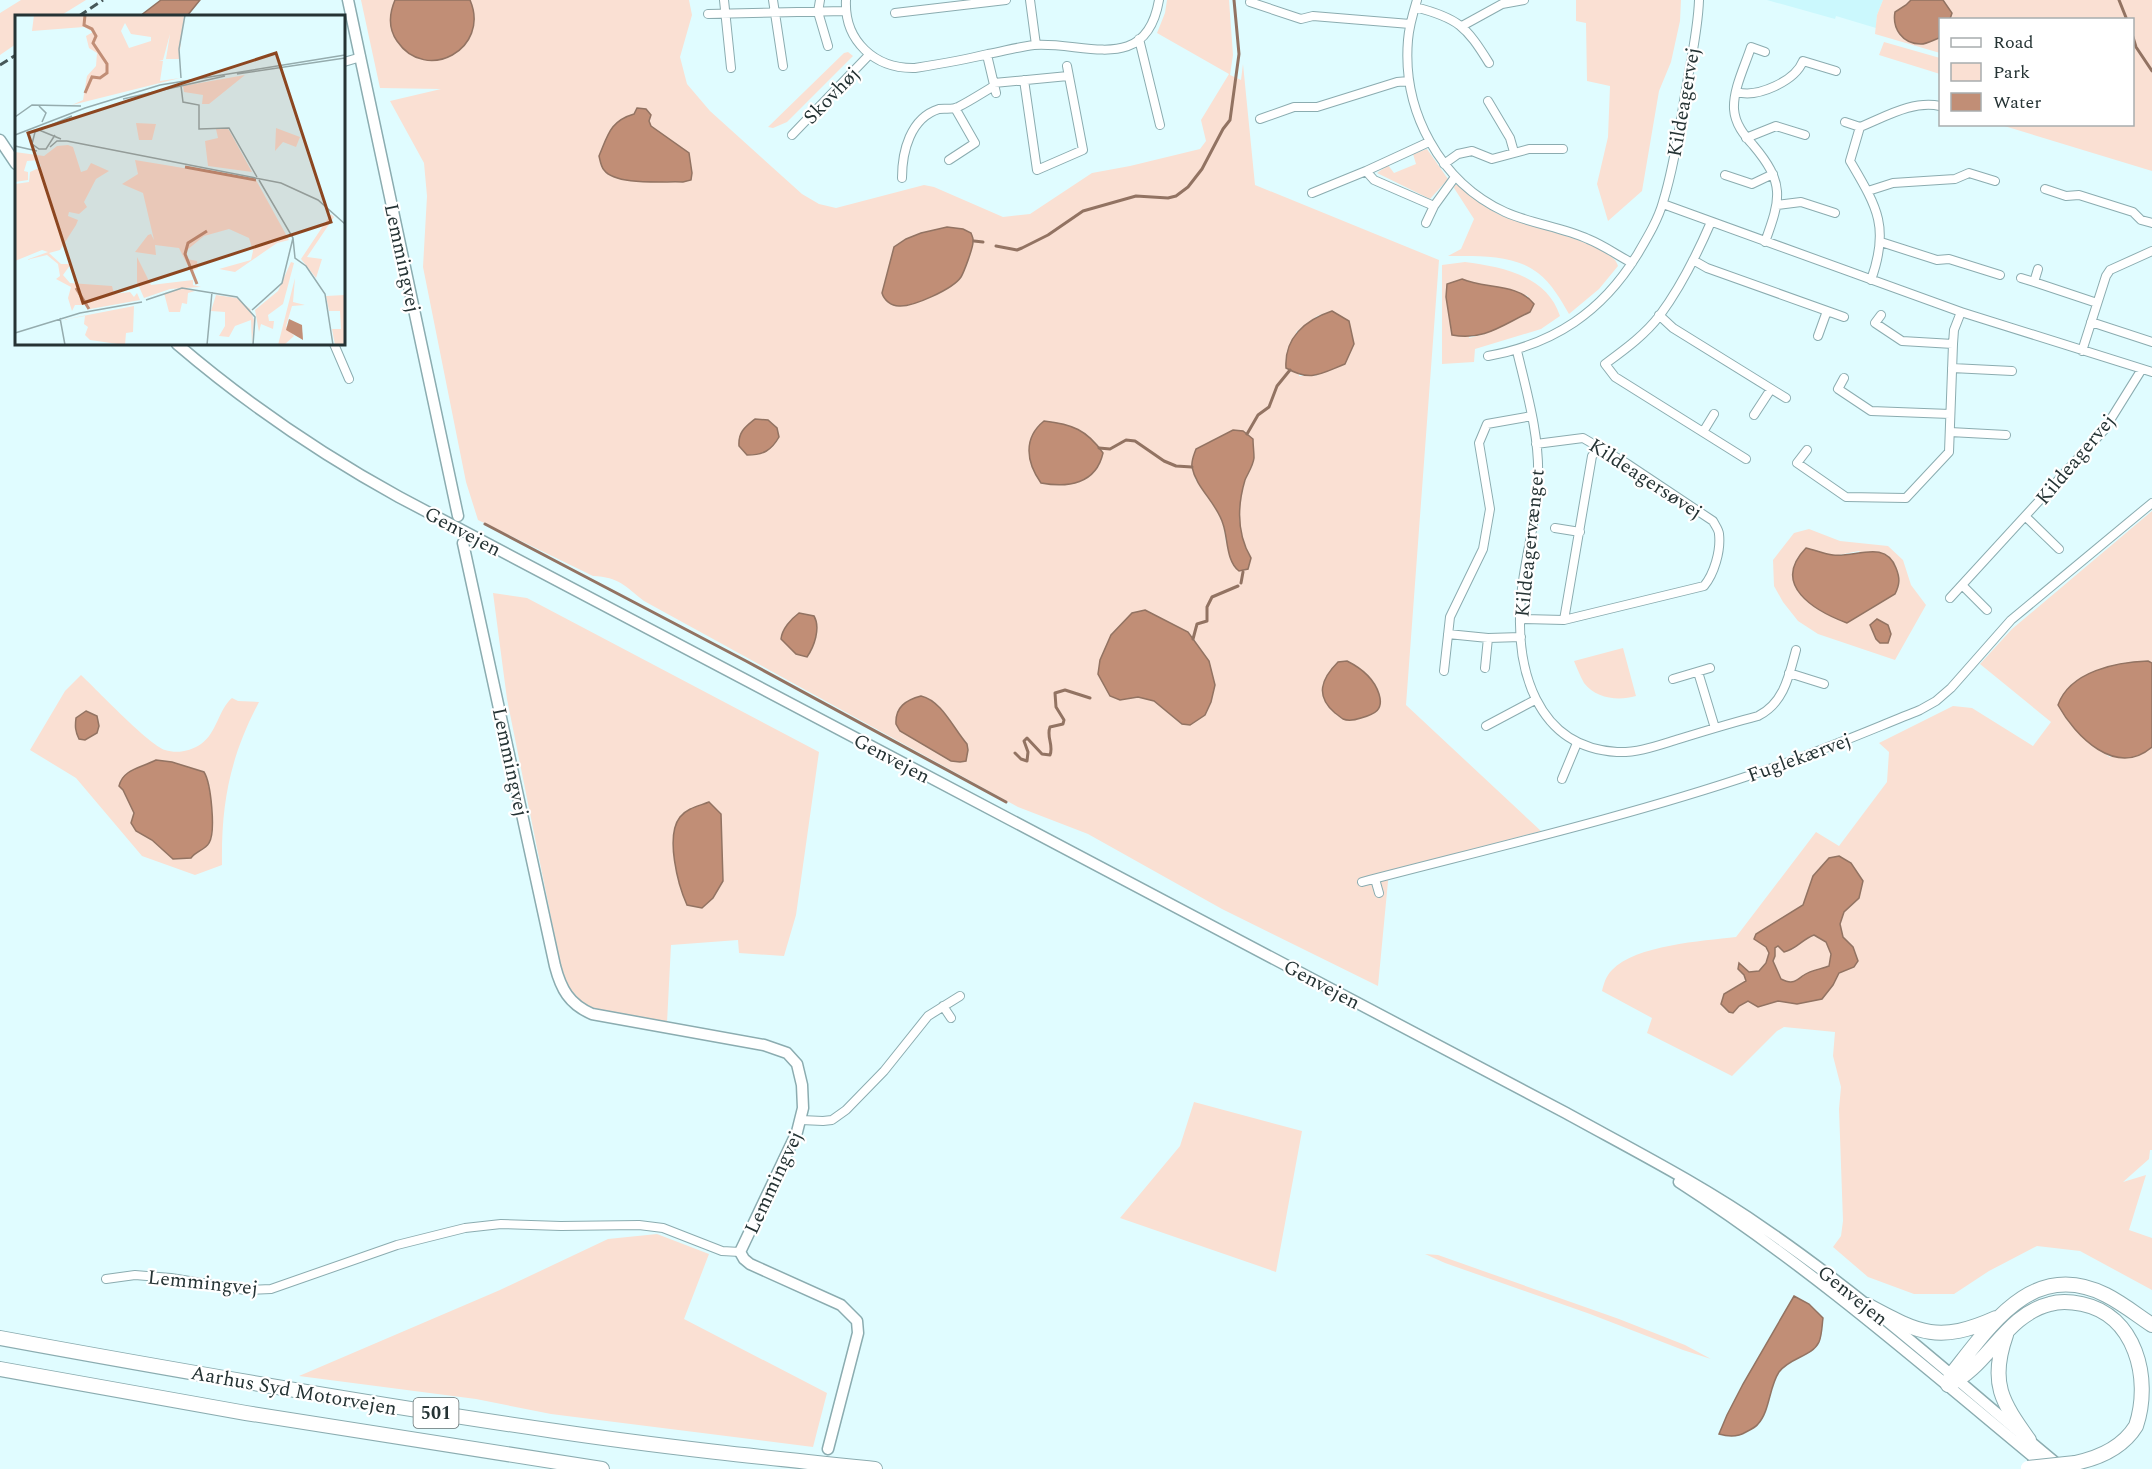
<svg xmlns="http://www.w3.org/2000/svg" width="2152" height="1469" font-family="Spectral,serif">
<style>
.built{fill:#cbf8fd}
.green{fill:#fae0d3;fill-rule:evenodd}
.water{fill:#c18e76;stroke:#927362;stroke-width:1.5;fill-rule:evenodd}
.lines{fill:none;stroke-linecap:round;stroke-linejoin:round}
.stream{stroke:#927362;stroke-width:3}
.street-casing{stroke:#8bacb0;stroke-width:10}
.secondary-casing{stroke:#8bacb0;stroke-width:13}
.highway-casing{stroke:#8bacb0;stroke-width:16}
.street{stroke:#fff;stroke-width:8}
.secondary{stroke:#fff;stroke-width:10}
.highway{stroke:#fff;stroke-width:14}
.rail{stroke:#475859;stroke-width:3;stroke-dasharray:9 4.5;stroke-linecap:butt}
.highway-bridge-casing{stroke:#8bacb0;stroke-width:16;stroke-linecap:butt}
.highway-bridge{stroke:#fff;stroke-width:14}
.labels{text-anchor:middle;stroke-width:4.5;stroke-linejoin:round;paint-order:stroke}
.shield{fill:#fff;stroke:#667071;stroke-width:1.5}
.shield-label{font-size:18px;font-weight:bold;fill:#253334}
.street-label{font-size:20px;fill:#253334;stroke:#fff}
.inset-river{fill:none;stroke:#c18e76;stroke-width:3}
.inset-road{fill:none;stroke:#95acae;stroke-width:1.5}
.view{fill:#8c4620;fill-opacity:0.15;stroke:#8c4620;stroke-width:3}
.inset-edge{fill:none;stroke:#253334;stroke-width:3}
</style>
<rect width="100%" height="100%" fill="#e0fcff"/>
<path class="built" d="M1767 0H1883L1877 15 1876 28 1836 16 1835 19Z"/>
<path class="green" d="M21 0H86L60 16H16V44L0 55V13Z
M361 0H689L692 15 680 57 687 84 710 111 802 194 819 204 836 208 924 185 934 187 1003 217 1030 214 1092 173 1130 166 1200 149 1206 141 1201 120 1229 74 1157 33 1165 13 1167 0H1229L1233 55 1230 75 1241 80 1243 64 1255 185 1439 260 1406 705 1541 831 1389 871 1378 986 1222 909 1088 834 1018 807 644 601C625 586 619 577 593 576L478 520 466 482 423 267 427 196 424 163 390 101 441 89 380 88ZM1332 311 1345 364 1315 376H1299L1296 332 1317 316ZM1243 431 1253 439C1253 446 1254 452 1254 458 1253 466 1248 473 1245 481 1237 507 1237 534 1251 558L1226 543 1223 523 1210 498 1195 479 1196 449ZM1170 624 1188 632 1209 661 1205 715 1190 725 1181 724 1154 701 1138 697Z
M1576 0H1681L1680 21 1671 62 1659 91 1642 191 1608 221 1597 184 1608 137 1610 86 1587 81 1586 23 1576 21Z
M1883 0H2152V171L2001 125 2132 124V20H1940V53L1875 34 1877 15Z
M1884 42 1940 58V74L1879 55Z
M848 52 853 56 787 122 773 128 768 127 844 53Z
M1427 149 1448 179 1430 199 1377 173 1388 165 1394 173 1416 164 1413 154Z
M1455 185H1458C1471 196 1484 207 1500 215 1523 226 1613 243 1618 266L1599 289 1569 314C1561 300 1552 284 1538 273 1514 254 1477 256 1448 256L1461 249 1474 219 1454 188Z
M1465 262C1502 267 1547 275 1560 316L1541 329 1475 349 1474 362 1442 364V265ZM1462 279 1472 283 1499 287 1528 296 1531 312 1485 334 1469 338Z
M2152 511V663L2148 661 2067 720 2092 746 2110 757 2150 749 2152 747V1150H2150L2149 1159 2123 1182 2146 1175 2129 1230 2152 1238V1290L2080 1251 2037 1246 1989 1271 1954 1294H1914L1868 1277 1833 1247 1841 1236 1843 1221 1839 1109 1841 1087 1833 1056 1835 1032 1784 1027 1777 1031 1732 1076 1647 1033 1652 1018 1602 991C1604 983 1606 976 1612 970 1636 945 1702 941 1736 937L1816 832 1839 846 1887 782 1889 752 1879 743 1953 706 1972 708 2033 746 2051 722 1980 664 2012 629Z
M1809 529 1840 541 1888 546 1903 560 1911 585 1926 605 1895 660 1818 634 1798 621 1783 602 1774 586 1773 560 1794 533ZM1806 548 1833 556 1859 551 1895 594 1847 623Z
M493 593 527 598 819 752 796 915 784 956 739 953 738 940 671 945 667 1023 587 1008 564 982 507 699Z
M1623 648 1636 696C1619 701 1596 699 1584 683 1580 676 1577 668 1574 661Z
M81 675C97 690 149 745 165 750 177 754 191 751 201 744 217 733 218 710 232 698L238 701 259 702C230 757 221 803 222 865L195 875 142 856 76 778 30 750 65 691Z
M1194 1102 1302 1131 1276 1272 1120 1218 1180 1146Z
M657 1234 709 1254 684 1319 827 1393 813 1447 551 1414 476 1399 299 1376 500 1290 608 1239Z
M1425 1254 1438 1255 1619 1319 1685 1345 1711 1359 1683 1350 1590 1314 1445 1263Z"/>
<path class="water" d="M161 0H200L187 16H140Z
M395 0H470C491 49 426 84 397 41 388 28 389 14 395 0Z
M1911 0H1943L1952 13 1950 19 1940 20 1939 38C1933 40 1927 44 1921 44 1902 44 1892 28 1895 12L1906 5Z
M637 108 646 109 651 115 649 121 651 126 689 153 692 173 691 180 683 182C664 181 616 186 604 170 601 167 600 160 599 156 608 135 610 121 634 114Z
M947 227 963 229 971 233C972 236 974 239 973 242 973 248 964 272 961 277 953 289 913 307 899 306 891 306 884 300 882 293L894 247 906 239 921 233Z
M1462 279C1484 289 1518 283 1534 304L1530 312C1502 325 1484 341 1452 335L1446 297 1447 284Z
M1332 311 1349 321 1354 344 1345 364C1320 374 1311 382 1286 368 1284 338 1305 320 1332 311Z
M755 419 768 420 777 428 779 437C771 451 763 455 747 455L739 446C738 432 745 427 755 419Z
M1044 421C1072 424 1087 430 1103 453 1096 484 1068 488 1041 483 1026 462 1023 438 1044 421Z
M1233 430 1243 431 1253 439C1253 445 1254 452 1254 458 1253 466 1248 473 1245 480 1237 507 1237 534 1251 558L1248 569 1239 571C1226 561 1228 538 1223 524 1217 503 1196 488 1192 467 1191 461 1194 455 1196 449Z
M1806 548C1815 550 1824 554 1833 555 1855 558 1885 539 1896 568 1900 578 1900 584 1895 594L1847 623C1815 611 1770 585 1806 548Z
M1145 610 1188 632 1209 661 1215 685 1211 702 1205 715 1190 725 1182 724 1154 701 1138 697 1120 700 1110 696 1098 674 1100 660 1111 635 1132 613Z
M799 613 814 616C821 628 814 647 807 657L796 654 781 639C782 629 791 619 799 613Z
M1877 619 1888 625 1891 634 1888 643H1880L1876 639 1870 625Z
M1347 661C1361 668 1374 678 1379 694 1384 710 1375 714 1361 718 1355 720 1348 721 1343 719 1340 717 1338 715 1335 713 1315 696 1321 679 1338 662Z
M2148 661 2152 663V747C2116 778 2075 736 2058 705 2070 671 2117 662 2148 661Z
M921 696C942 701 953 728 967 744L968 750 966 761 960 762 951 761 900 731 896 724C895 707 906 700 921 696Z
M86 711 97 716 99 726 97 733 85 740 79 739C75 731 75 726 76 718Z
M156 760 172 762 204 772C211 783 216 832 209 843 205 850 196 851 191 858L173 859 152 840 136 831 131 823 134 813 123 790 119 786C123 769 141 768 156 760Z
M709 802 721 814 723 881 713 898 702 908 687 905C678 885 665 836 680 817 687 808 699 806 709 802Z
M1839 856 1851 863 1863 881 1859 898 1844 912 1840 924 1843 937 1853 947 1858 961 1854 967 1839 973 1833 985 1822 999 1797 1004 1778 1001 1758 1007 1748 1001 1739 1006 1733 1013 1729 1012 1721 1004 1724 994 1746 981 1744 975 1738 969 1739 963 1749 972 1759 971 1766 963 1769 953 1766 947 1754 939 1756 934 1803 905 1813 876 1829 858ZM1814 935 1826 942 1831 954 1829 966C1822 969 1811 970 1804 975 1795 981 1793 985 1781 979L1773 961 1775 956V948L1778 946 1784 952C1797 949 1801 940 1814 935Z
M1794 1296 1809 1304 1823 1318C1822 1325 1822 1335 1819 1342 1812 1357 1790 1357 1779 1372 1769 1387 1770 1411 1758 1424 1756 1427 1750 1430 1746 1432 1738 1437 1729 1437 1719 1434L1727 1415 1743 1384Z"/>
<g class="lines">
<path class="stream" d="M2119 0 2127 20
M2132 34 2136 47 2152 71
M974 241 983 242
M996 246 1017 250 1022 248 1048 235 1083 211 1136 196 1168 198 1176 196 1188 187 1202 169 1223 129 1230 120 1239 54 1234 0
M1247 434 1258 415 1269 407 1277 386 1290 370
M1099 448 1110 449 1126 440 1135 441 1164 461 1176 466 1192 467
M485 524 746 661 1006 802
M1241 583 1243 572
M1193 639 1197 624 1207 621V607L1212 597 1238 586
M1015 753 1021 759 1027 761 1028 752 1024 741 1027 738 1042 754 1050 755C1054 745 1046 737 1050 727L1063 724 1064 720 1056 707 1055 693 1065 690 1090 698"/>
<defs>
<path id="street" d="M724 0 731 68
M773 0 783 66
M820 0 818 12 828 46
M846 0C844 41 875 69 915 68 940 64 964 60 988 54 1004 51 1018 47 1034 45 1083 41 1146 76 1159 0
M1030 0 1036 45
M1417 0C1413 13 1409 27 1408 40 1402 111 1440 182 1505 212 1532 224 1562 227 1588 239 1603 245 1617 255 1632 263
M1250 2 1301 19 1313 16 1410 24
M1415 7C1458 18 1466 26 1489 63
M895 13 1006 0
M708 14 845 11
M1462 26 1502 4 1524 0
M1139 39 1160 125
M1765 52 1751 47C1745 66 1733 89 1734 109 1735 124 1744 135 1753 145 1785 183 1781 198 1765 242
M987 55 996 93
M344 62 361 57
M1024 80 1037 170 1083 150 1067 66
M994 83 1068 76
M1737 92C1758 98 1795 81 1803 61L1836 71
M1488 101 1510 138 1514 152
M1260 119 1294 107H1317L1397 82 1409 81
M1845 122 1860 127
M792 135 869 55
M1746 138 1776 126 1805 135
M949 160 975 143 955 108
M1444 164 1458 154 1472 151 1492 159 1529 149H1563
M1366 171 1374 180 1434 206
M1725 175 1752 184 1773 174
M902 178C902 152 910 118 939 109 945 108 952 110 958 107 970 101 982 93 994 86
M2045 189 2066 196 2079 195 2133 212 2141 220 2152 223
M1868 191 1893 183 1955 179 1969 173 1995 181
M1312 193 1366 171 1429 142
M1663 204 1961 312 2152 372
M1777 205 1801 202 1835 213
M1711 222C1698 252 1680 288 1660 315 1645 335 1624 350 1605 364L1615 377 1746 459
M1426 223 1434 206 1455 177
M1881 242 1937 260 1949 259 2000 275
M1693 260 1707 268 1844 317
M2021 278 2034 282 2038 269
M1871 280C1890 227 1877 207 1850 161L1860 127C1885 117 1913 100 1940 106
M2034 282 2097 303
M1659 315 1673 328 1786 398
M1881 315 1875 323 1902 341 1953 344
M2091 322 2152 342
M1818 336 1827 311
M334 344 349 379
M1517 351C1527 393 1540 437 1538 481 1537 521 1524 559 1521 598 1515 667 1535 747 1617 752 1638 753 1659 745 1679 739 1705 731 1731 723 1758 716 1784 703 1789 676 1796 650
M2082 351 2106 276 2110 270 2152 251
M1488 356C1554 344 1602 312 1637 255 1647 238 1658 220 1663 202 1674 167 1679 130 1685 95 1690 64 1698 31 1699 0
M1952 368 2012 371
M1844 378 1838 389 1871 411 1950 414
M1754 415 1771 389
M1703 432 1714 414
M1950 432 2006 435
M1807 450 1797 463 1846 497 1906 498 1949 452 1953 344 1954 330 1961 312
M2026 517 2059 549
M1555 528 1580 532
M1962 585 1987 610
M1950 598 2104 430 2142 369
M1520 619 1564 620 1704 586C1714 574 1721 551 1719 534 1719 530 1715 525 1713 521L1626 463 1583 438 1536 444
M1564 620 1592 456 1601 447
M1448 634 1488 638 1521 637
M1485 668 1488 638
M1444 671 1450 617 1483 549 1490 509 1479 443 1487 424 1532 416
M1698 672 1715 728
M1789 673 1824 684
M1673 679 1710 668
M1486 726 1535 700
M1562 779 1577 743
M1375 879 1379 893
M1362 882C1492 848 1626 817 1754 774 1810 756 1865 732 1920 710L1936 701 1951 688 2011 620 2152 503
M943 1006 951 1018
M801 1120 823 1121 832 1120 846 1110 884 1071 928 1016 960 996
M106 1279 135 1275 171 1278 245 1290 271 1289 397 1245 465 1228 501 1224 561 1226 639 1225 663 1228 722 1251 740 1252"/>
<path id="secondary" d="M348 0 458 516
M0 140 16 164
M177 344C246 403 319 453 399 497L1566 1113C1633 1150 1702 1185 1765 1229 1870 1301 1964 1387 2062 1468
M463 543 555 966C561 989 569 1004 592 1014L764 1045 787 1053 797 1064 802 1085 803 1108 797 1132 740 1252 744 1259 750 1264 841 1305 857 1321 858 1333 828 1449
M1679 1182C1811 1267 1928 1370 2048 1469"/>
<path id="highway" d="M1867 1305C1919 1333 1938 1344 1996 1318
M2006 1335C1989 1383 2002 1402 2029 1440
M0 1338C185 1372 370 1404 555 1431 662 1447 769 1458 875 1469
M0 1369 246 1413 602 1469
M1948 1385C1988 1367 2005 1315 2050 1304 2060 1301 2072 1302 2082 1304 2135 1315 2152 1378 2136 1426 2123 1447 2099 1458 2075 1463
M1948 1385 1951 1375C1990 1326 2033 1258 2106 1295 2122 1303 2137 1315 2152 1325"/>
</defs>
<use href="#street" class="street-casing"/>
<use href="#secondary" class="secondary-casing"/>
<use href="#highway" class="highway-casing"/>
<use href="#street" class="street"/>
<use href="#secondary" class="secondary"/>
<use href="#highway" class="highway"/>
<path class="rail" d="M79 16 103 0
M0 65 16 55"/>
<defs>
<path id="highway-bridge" d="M2028 1468 2075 1463"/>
</defs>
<use href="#highway-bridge" class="highway-bridge-casing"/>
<use href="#highway-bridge" class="highway-bridge"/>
</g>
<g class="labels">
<rect class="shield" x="413.5" y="1398" width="45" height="30" rx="4.5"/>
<g class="shield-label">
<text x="436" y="1419">501</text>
</g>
<g class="street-label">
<text transform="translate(831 95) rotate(-46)" y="7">Skovhøj</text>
<text transform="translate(1683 102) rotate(-80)" y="7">Kildeagervej</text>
<text transform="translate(403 258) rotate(78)" y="7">Lemmingvej</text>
<text transform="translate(2075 459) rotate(-50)" y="7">Kildeagervej</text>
<text transform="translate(1646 478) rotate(33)" y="7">Kildeagersøvej</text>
<text transform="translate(463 531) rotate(28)" y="7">Genvejen</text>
<text transform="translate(1529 543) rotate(-84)" y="7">Kildeagervænget</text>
<text transform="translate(1799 757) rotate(-20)" y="7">Fuglekærvej</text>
<text transform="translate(892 758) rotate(28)" y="7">Genvejen</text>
<text transform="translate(511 762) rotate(78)" y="7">Lemmingvej</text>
<text transform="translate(1322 984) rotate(28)" y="7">Genvejen</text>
<text transform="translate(773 1182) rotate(-65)" y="7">Lemmingvej</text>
<text transform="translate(203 1282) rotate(6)" y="7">Lemmingvej</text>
<text transform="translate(1853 1295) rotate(39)" y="7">Genvejen</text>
<text transform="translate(294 1390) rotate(10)" y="7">Aarhus Syd Motorvejen</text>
</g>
</g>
<g transform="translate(15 15)">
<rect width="330" height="330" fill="#e0fcff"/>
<path d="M19 0H169L164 44H151L155 19 148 45H144L148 46 145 66 165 63 57 90 68 85 72 61 81 51 82 38 74 33 71 21 78 17 69 12 17 16ZM110 8 116 19 136 22V26L114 33 106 16ZM230 60 194 89H187L188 80 169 77 168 71ZM121 108 141 109 137 125H124ZM211 113 214 115 237 157 193 151 190 126 203 123 201 114ZM261 113 285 122 281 132 268 127 260 136ZM53 130 58 132 66 157 72 155 76 148 94 156 81 164 69 187 72 192 64 199 54 197 53 201 63 205 61 210 45 235 34 238 46 249H56L48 260 55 268 97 271 99 279 115 277 119 282 122 278 125 285 75 294 74 290H60L57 296 53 283 56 272 41 264 45 261 43 249 32 240 11 245 33 237 27 235 0 246V169L14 167 15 157 26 152 24 145 12 146 9 156 13 157V165L0 167V137L29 141 42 131ZM120 145 241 165 274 225 262 228 220 257 204 254 236 245 238 236 234 223 214 214 189 221 172 235V244L182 246 183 253 176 257 164 233 140 230 141 240 120 237 133 220 136 219 139 225 128 178 107 169 123 159ZM316 199 319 202 292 242 307 244 301 263 286 244ZM122 242 136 270 178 265V270L186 272 155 274 129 283 122 267ZM276 247 279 248 268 289 253 300 254 306H259L258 314 246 309 244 317 240 295 263 276ZM280 263 278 287 290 290 277 291 271 311 279 321 269 330H263ZM169 273 180 276 173 278 172 289 167 288 165 297H154L149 278ZM201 280 222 283 235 294 239 305 237 330 236 305 220 311 214 322 204 321 210 311V297L196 296ZM330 280V330H320L317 314H326L325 296H314L311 281ZM119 291 118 317 111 318 110 330 75 325 70 320 73 312 69 309 70 301 47 305Z" fill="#fae0d3" fill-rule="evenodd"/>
<path d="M274 304 287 310 288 325 271 315Z" fill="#c18e76"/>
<path class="inset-river" d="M70 0 69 10 77 14 81 21 78 28 92 49V58L85 63 77 62 70 78M170 152 241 165M182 269 170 239 173 228 192 216M61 273 74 294"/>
<path class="inset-road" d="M222 59 330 43M166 63 164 34 170 0M166 71 168 87 184 90V114L214 113 242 162M108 84 210 61M24 91 31 98 27 107M0 102 17 90 66 91M24 115 46 124M0 120 70 93 145 70 330 40M40 120 31 134H24L17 129 20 117 57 101M52 126 266 168 303 185 330 209M0 131 22 136M35 132 42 126H52M244 165 278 223 280 243 291 251 310 279 318 330M131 285 167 273 222 282 240 302 238 330M237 295 267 268 278 223M45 303 50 330M0 318 65 298 127 287M192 330 197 277"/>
<path class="view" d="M261 38 316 207 68 288 13 118Z"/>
<rect width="330" height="330" class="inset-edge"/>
</g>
<rect x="1939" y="18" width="195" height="108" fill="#ffffff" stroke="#a8adae" stroke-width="1.5"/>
<rect x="1951" y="38" width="30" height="9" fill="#ffffff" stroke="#a8adae" stroke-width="1.5"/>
<text x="1993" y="48" font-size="18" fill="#253334">Road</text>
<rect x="1951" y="63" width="30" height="18" fill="#fae0d3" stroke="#a8adae" stroke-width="1.5"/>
<text x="1993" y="78" font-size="18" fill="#253334">Park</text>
<rect x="1951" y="93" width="30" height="18" fill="#c18e76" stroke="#a8adae" stroke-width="1.5"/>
<text x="1993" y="108" font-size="18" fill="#253334">Water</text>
</svg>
